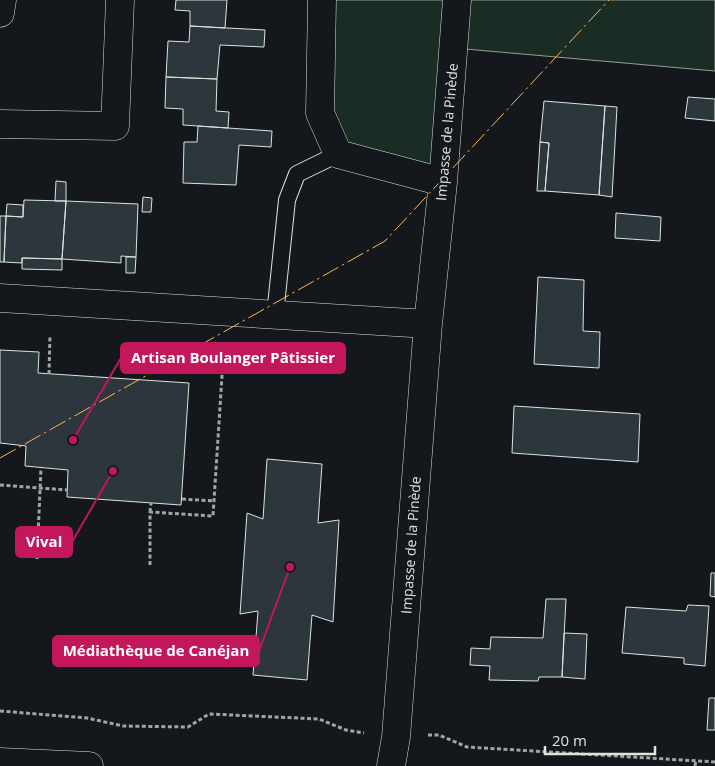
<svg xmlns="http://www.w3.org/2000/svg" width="715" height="766" font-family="'Open Sans',sans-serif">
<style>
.green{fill:#1a2d24;stroke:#939e99}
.building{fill:#2c363c;stroke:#d8e6dc}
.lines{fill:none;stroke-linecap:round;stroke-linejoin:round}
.service-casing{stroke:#d8e6dc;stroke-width:18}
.minor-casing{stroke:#d8e6dc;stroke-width:29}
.tertiary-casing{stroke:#d8e6dc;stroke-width:29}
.path{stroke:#9da8a2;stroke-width:3;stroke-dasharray:4 2.5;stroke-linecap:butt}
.service{stroke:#14181c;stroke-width:16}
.minor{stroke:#14181c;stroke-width:28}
.tertiary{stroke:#14181c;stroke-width:28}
.power{stroke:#ffb74d;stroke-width:1;stroke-dasharray:18 4 2.5 4;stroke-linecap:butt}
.labels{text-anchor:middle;stroke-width:4;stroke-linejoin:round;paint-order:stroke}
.street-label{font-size:14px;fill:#d8e6dc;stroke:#14181c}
.leader{fill:none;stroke:#c2185b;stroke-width:2}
.callout-dot{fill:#c2185b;stroke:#14181c;stroke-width:2}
.callout{fill:#c2185b;stroke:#c2185b;stroke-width:2}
.callout-label{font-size:15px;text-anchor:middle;font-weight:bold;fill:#fff}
</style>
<rect width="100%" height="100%" fill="#14181c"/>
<path class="green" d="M322 0H715V71L454 48 443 182 338 154Z"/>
<path class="building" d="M176 0H227L225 28 190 26V11L175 10Z
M190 26 265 30 264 47 220 45 217 79 166 77 168 41 189 42Z
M166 77 217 79 216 111 229 112 228 128 183 125V109L165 108Z
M688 97 715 99V121L685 118Z
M544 101 605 106 599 195 545 191 549 143 540 142Z
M605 106 617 107 612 197 599 195Z
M198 126 272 131 271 147 239 145 236 185 183 183 184 142H197Z
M540 142 549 143 545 191H537Z
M56 181 66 182V201H55Z
M143 197 152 198 151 212H142Z
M24 200 66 201 62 259 22 258V263L4 262 6 216 23 217Z
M66 201 138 204 136 257 121 256V263L62 259Z
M7 204 23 205V217L6 216Z
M616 213 661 217 660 241 615 238Z
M0 216H6L4 262H0Z
M126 257H136L135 273H126Z
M22 258 62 259V270L22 269Z
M538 277 584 280 583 331 600 332 599 368 534 364Z
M0 350 39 352 38 373 189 383 181 505 67 497 68 470 25 466 26 446 0 443Z
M514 406 640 414 638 462 512 453Z
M267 459 322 464 318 523 339 520 333 622 312 615 307 680 253 675 258 611 240 614 247 513 263 519Z
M711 573H715V597L710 596Z
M546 599H566L562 677H539L538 681 489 680 490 666 470 665 471 648 490 649 491 637 543 638Z
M688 605 709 606 705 666 684 664V658L622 653 626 607 686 611Z
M564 633 587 634 585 679 562 677Z
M709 698H715V730H707Z"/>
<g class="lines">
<defs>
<path id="service" d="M275 315 287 200 297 174 338 154"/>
<path id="minor" d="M322 0 320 113 338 154 443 182
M0 13 2 0
M0 124 115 126 120 0
M0 298 428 324
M391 766 396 737 428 324 443 182 457 0"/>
<path id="tertiary" d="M0 762 89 766"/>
</defs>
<use href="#service" class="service-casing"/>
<use href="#minor" class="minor-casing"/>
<use href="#tertiary" class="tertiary-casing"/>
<path class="path" d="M49 374 50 335
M0 485 67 490
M182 499 214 501
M150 512 151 503
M37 559 41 468
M150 565V512L213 516 224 345
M0 711 87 718 123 726 188 727 209 714 319 719 346 730 364 733
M428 735H439L467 747 715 762
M695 766 696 760"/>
<use href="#service" class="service"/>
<use href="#minor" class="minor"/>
<use href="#tertiary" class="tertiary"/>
<path class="power" d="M0 458 385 241 609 0"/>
</g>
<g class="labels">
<g class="street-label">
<text transform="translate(447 132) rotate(-85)" y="5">Impasse de la Pinède</text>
<text transform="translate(411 545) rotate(-86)" y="5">Impasse de la Pinède</text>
</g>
</g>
<path class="leader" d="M73 440L121 358M113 471L72 542M290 567L259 651"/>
<g class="callout-dot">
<circle cx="73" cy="440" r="5"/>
<circle cx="113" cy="471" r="5"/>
<circle cx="290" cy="567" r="5"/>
</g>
<g class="callout">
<rect x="121" y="343" width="224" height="30" rx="5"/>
<rect x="16" y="527" width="56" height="30" rx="5"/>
<rect x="53" y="636" width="206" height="30" rx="5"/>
</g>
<g class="callout-label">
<text x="233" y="363">Artisan Boulanger Pâtissier</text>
<text x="44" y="547">Vival</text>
<text x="156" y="656">Médiathèque de Canéjan</text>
</g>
<path d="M545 746v8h110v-8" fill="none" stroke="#d8e6dc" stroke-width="2.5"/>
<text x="552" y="746" font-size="15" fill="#d8e6dc" stroke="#14181c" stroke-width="4" paint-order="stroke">20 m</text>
</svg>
